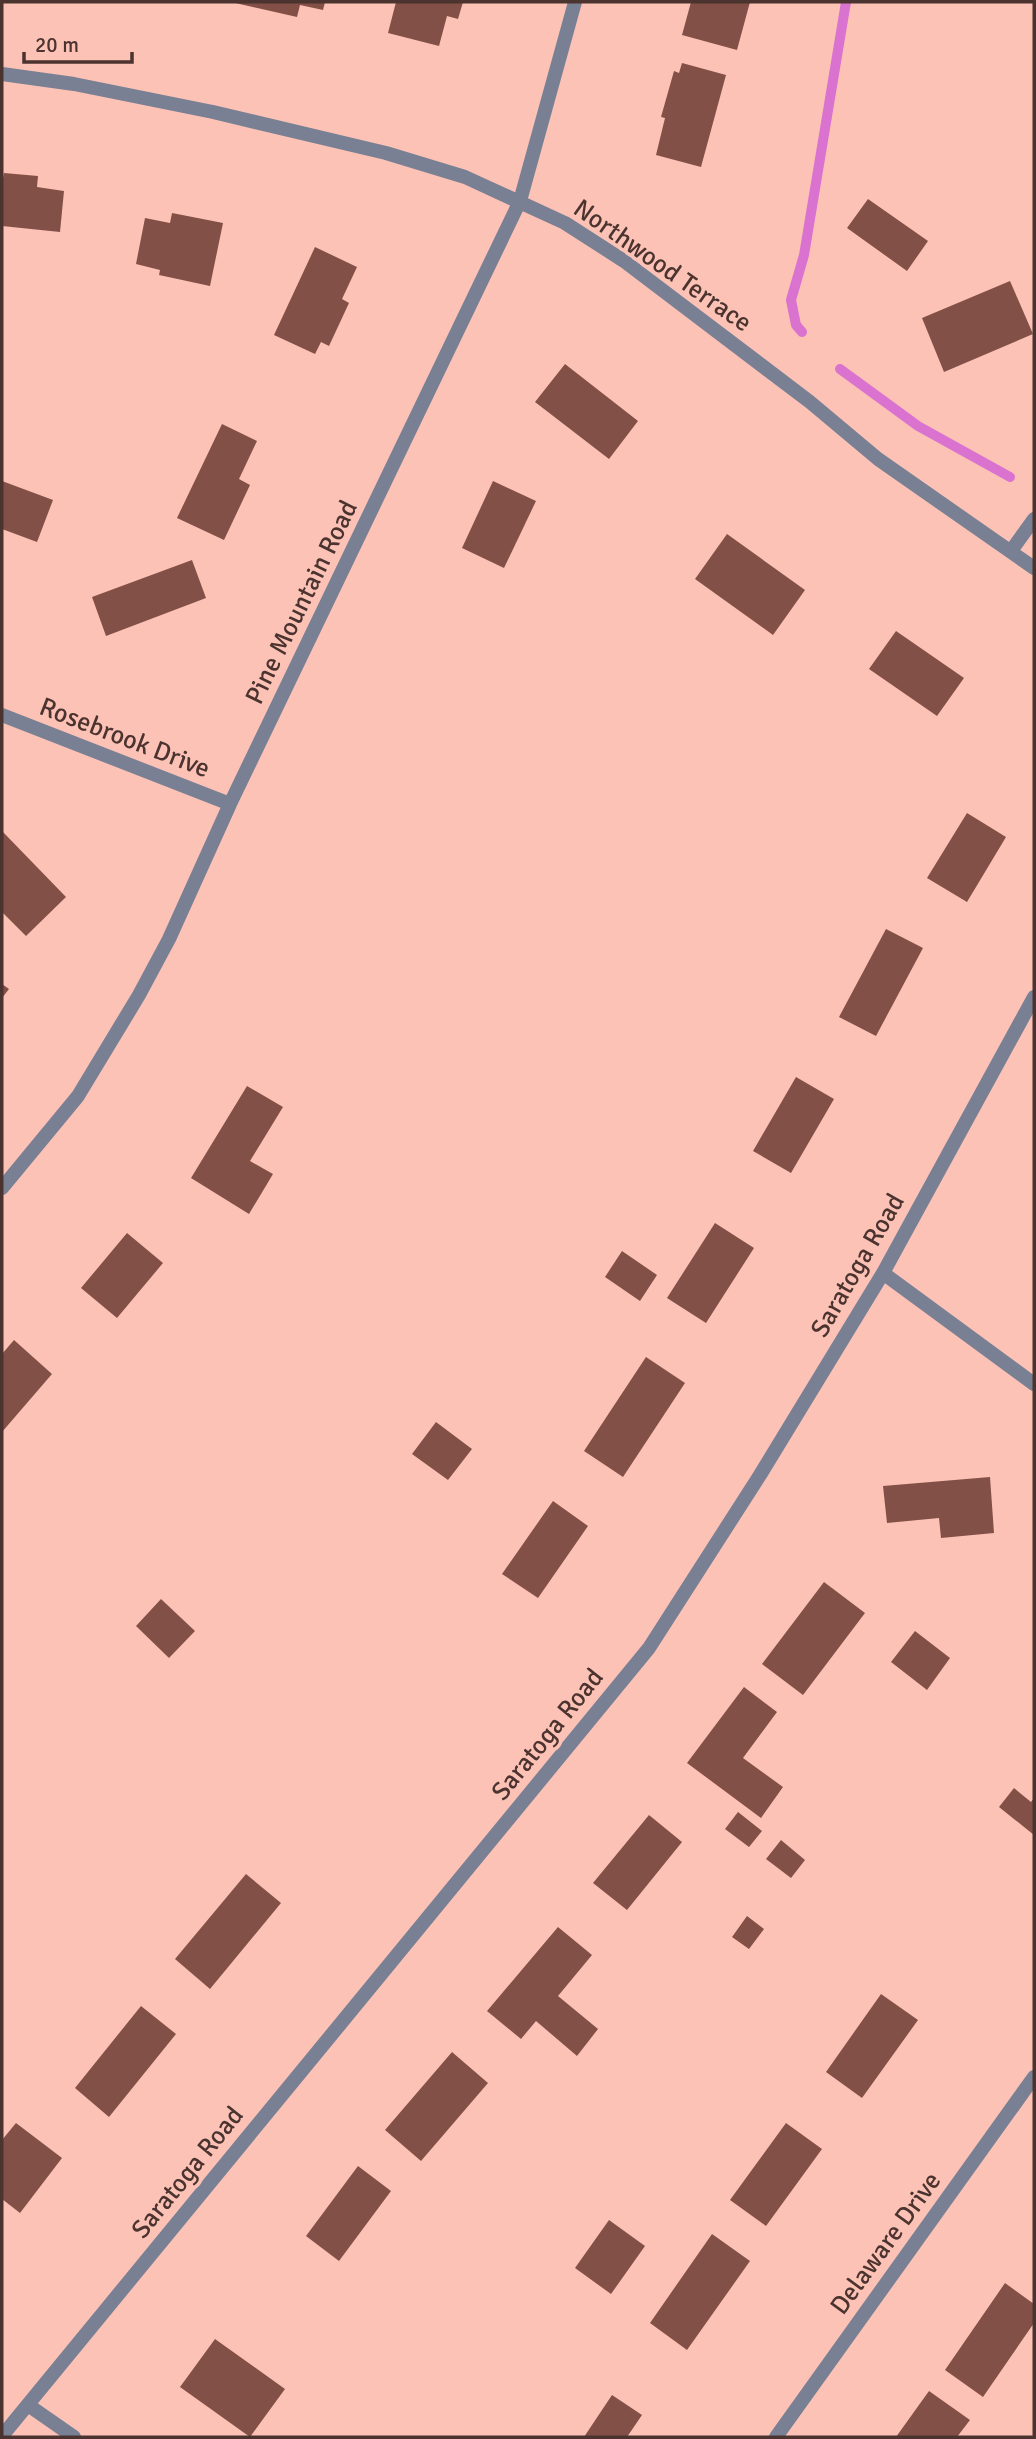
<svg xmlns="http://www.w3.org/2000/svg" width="1036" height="2439" font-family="Signika,sans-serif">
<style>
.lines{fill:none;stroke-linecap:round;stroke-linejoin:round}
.stream{stroke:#da73cf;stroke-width:10}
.building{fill:#835047}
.street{stroke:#798094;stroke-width:14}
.labels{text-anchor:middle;stroke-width:7;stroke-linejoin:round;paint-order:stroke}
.street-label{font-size:26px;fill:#4b332f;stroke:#fdc2b6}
</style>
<rect width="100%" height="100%" fill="#fdc2b6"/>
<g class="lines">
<path class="stream" d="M802 332 796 325 791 300 804 255 846 2
M840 369 918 426 1010 477"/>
</g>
<path class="building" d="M231 2H325L323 10 300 5 297 17Z
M396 2H463L458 19 447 16 439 46 388 33Z
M691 2H750L737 50 682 35Z
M682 63 726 75 701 167 656 155 665 118 661 117 674 71 679 73Z
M4 173 38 176 37 187 64 191 60 232 2 226V183Z
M868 199 928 241 907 271 847 228Z
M172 213 223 223 210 286 159 275 160 270 136 264 145 218 170 223Z
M315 247 357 267 342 299 349 303 329 346 321 342 315 354 274 335Z
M1010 281 1033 334 944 372 922 318Z
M565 364 638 421 609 459 535 402Z
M222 424 257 441 239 479 250 485 224 540 177 518Z
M2 481 53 500 37 542 2 529Z
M493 481 536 501 504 568 462 548Z
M727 534 805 590 773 635 695 579Z
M192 560 206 598 106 636 92 597Z
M896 631 964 678 937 716 869 669Z
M967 813 1006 837 967 902 927 878Z
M2 831 66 897 26 936 2 912Z
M886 929 923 948 876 1036 839 1017Z
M2 984 9 989 2 998Z
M796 1077 834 1099 791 1173 753 1151Z
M247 1086 283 1107 250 1161 273 1174 249 1214 191 1178Z
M715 1223 754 1248 706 1323 667 1298Z
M127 1233 163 1263 117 1318 81 1288Z
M622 1251 657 1275 640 1301 605 1277Z
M14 1340 52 1374 2 1432V1354Z
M646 1357 685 1383 623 1477 584 1451Z
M436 1422 472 1449 448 1480 412 1454Z
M990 1477 994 1533 941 1538 939 1518 887 1523 883 1486Z
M553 1501 588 1526 538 1598 502 1574Z
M824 1582 865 1613 803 1695 762 1664Z
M161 1599 195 1631 169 1658 136 1626Z
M915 1631 950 1658 927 1690 891 1662Z
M744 1687 777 1712 743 1758 783 1787 761 1818 687 1763Z
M1014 1788 1031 1802 1034 1798V1835L999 1807Z
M738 1812 762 1831 749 1847 725 1829Z
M649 1815 682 1842 627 1910 593 1883Z
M781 1840 805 1860 791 1878 766 1859Z
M246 1874 281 1903 210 1989 175 1959Z
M747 1916 764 1929 749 1949 732 1937Z
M558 1927 592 1955 558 1996 598 2029 577 2056 536 2021 521 2039 487 2011Z
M881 1994 918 2020 862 2098 826 2072Z
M141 2006 176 2034 109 2117 75 2088Z
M452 2052 488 2083 421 2161 385 2130Z
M16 2123 62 2158 20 2213 2 2199V2140Z
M786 2123 822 2149 766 2226 730 2200Z
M358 2166 391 2191 339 2261 306 2236Z
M609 2220 645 2246 611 2294 575 2268Z
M712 2234 750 2261 687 2350 650 2323Z
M1005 2283 1034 2304V2323L983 2397 945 2370Z
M215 2339 285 2389 250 2437 180 2387Z
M929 2391 970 2420 957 2437H896Z
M612 2395 642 2415 627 2437H584Z"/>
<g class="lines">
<path class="street" d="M2 74 74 84 213 112 386 153 465 177 565 223 624 261 810 402 878 459 1034 568
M1011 551 1034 519
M2 715 230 804
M2 1188 78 1096 139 995 169 939 230 804 520 201 575 2
M883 1273 1034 1384
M28 2405 74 2437
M2 2436 649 1648 760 1475 883 1273 1034 997
M776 2437 1034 2077"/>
</g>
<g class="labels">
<g class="street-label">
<text transform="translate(663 265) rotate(35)" y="9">Northwood Terrace</text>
<text transform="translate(301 602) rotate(-64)" y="9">Pine Mountain Road</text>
<text transform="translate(125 737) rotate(21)" y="9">Rosebrook Drive</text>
<text transform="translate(857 1265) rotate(-60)" y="9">Saratoga Road</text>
<text transform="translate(547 1734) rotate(-51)" y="9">Saratoga Road</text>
<text transform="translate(187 2172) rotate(-51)" y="9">Saratoga Road</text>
<text transform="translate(885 2243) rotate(-54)" y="9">Delaware Drive</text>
</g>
</g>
<rect width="1036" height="2439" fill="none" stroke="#4b332f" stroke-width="7"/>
<path d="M24 52v10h108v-10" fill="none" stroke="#4b332f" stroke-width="3.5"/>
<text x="35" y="52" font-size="21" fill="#4b332f" stroke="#fdc2b6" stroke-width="5" paint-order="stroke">20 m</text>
</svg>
